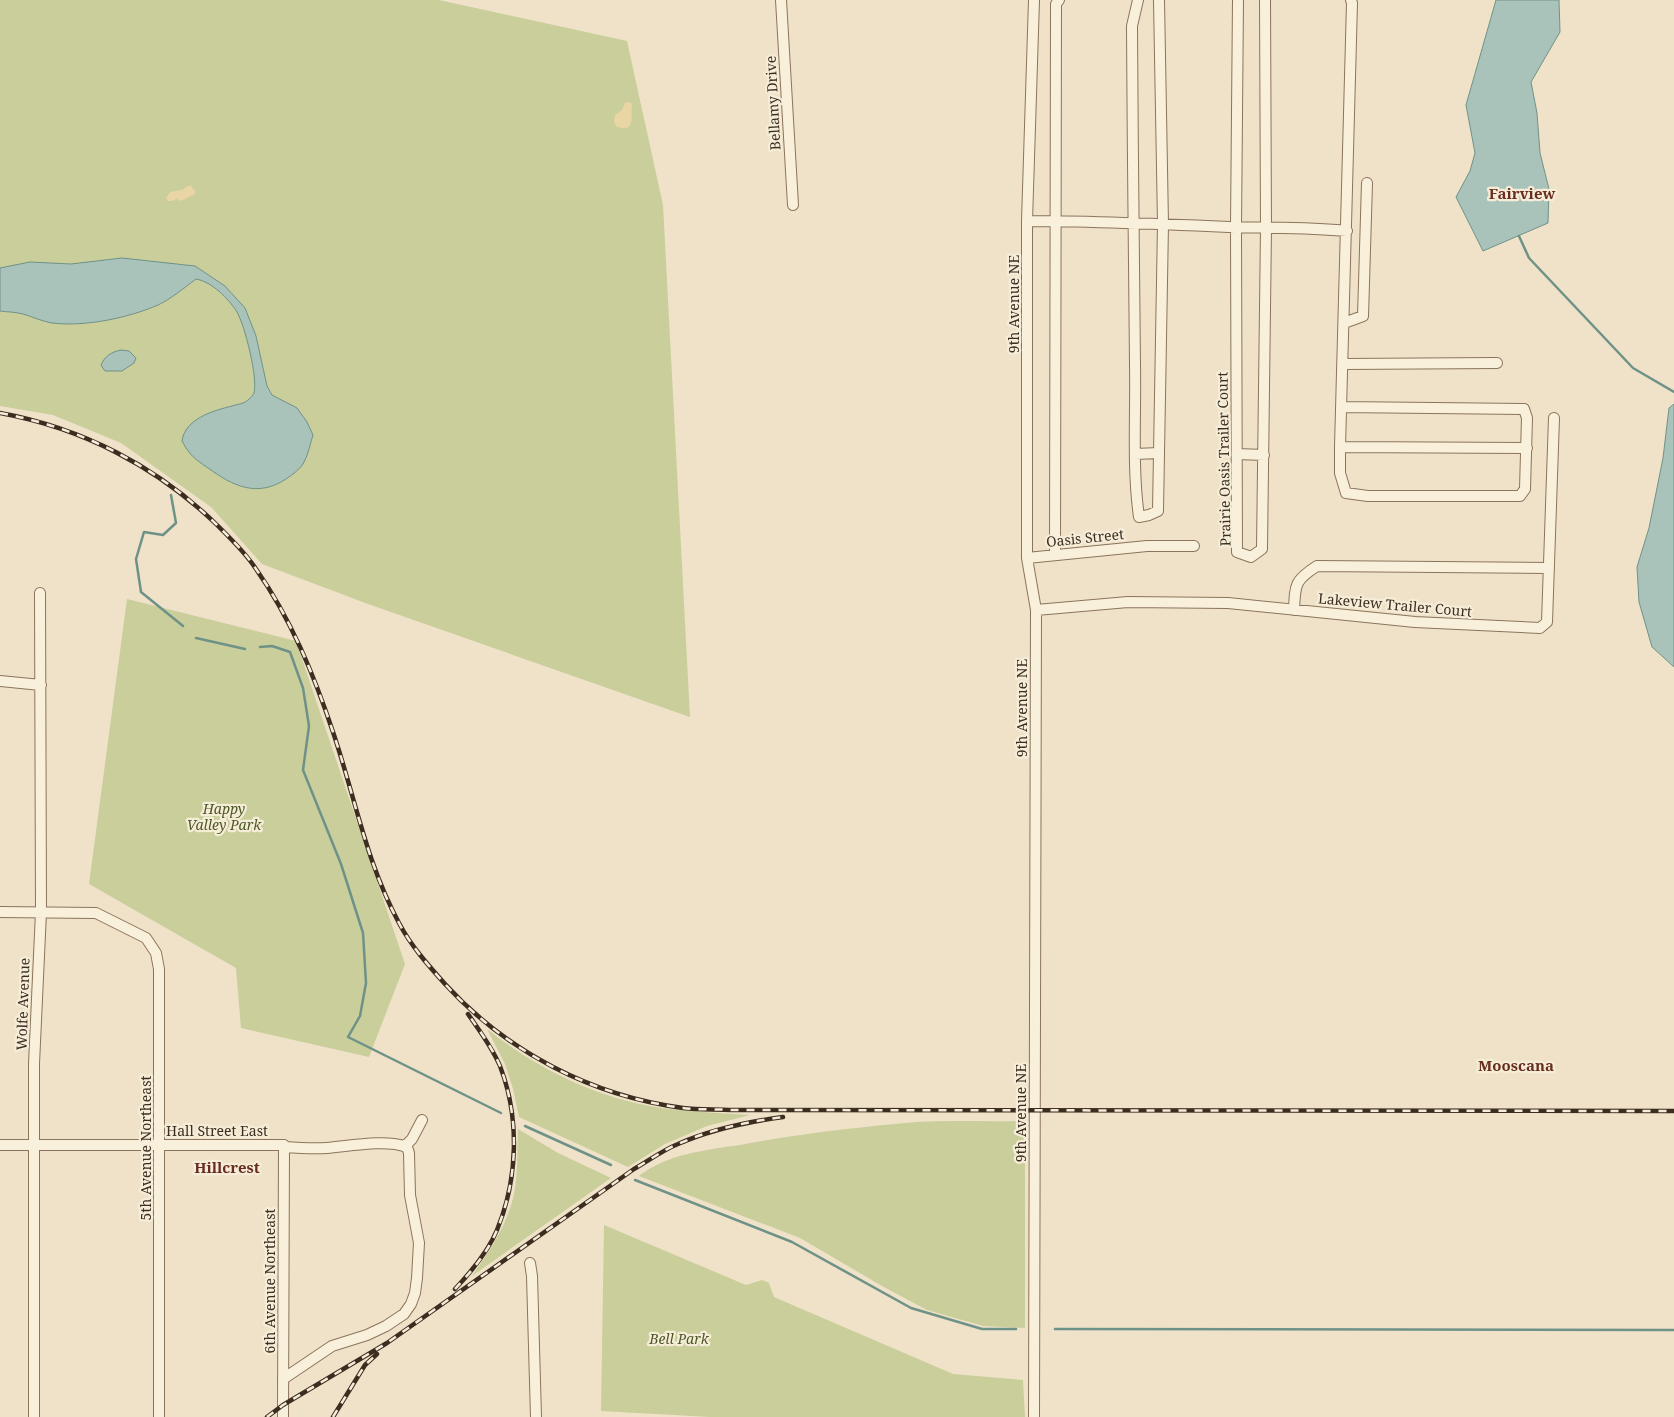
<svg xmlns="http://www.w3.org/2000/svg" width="1674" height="1417" font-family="'Noto Serif',serif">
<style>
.green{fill:#c9ce9b}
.sand{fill:#ead6a5}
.water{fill:#a9c3bb;stroke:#6f9288}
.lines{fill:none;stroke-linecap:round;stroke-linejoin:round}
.stream{stroke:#6f9288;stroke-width:2.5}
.minor-casing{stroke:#8b745c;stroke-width:12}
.minor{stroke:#f9f0db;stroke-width:10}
.rail-casing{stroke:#3c2d20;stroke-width:4.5}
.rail{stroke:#f6edd8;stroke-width:2.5;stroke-dasharray:8;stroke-linecap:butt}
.labels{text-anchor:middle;stroke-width:4.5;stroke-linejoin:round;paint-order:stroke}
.street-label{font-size:14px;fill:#3c2d20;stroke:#f6edd8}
.park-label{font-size:14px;font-style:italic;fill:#4d5827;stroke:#f6edd8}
.neighbourhood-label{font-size:15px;font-weight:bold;fill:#682d1f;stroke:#f6edd8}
</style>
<rect width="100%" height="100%" fill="#efe2c8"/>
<path class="green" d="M0 0H439L627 41 663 205 690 717 368 604 262 564 211 507 121 443 53 415 0 406Z
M127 599 296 641 405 964 369 1057 241 1028 236 968 89 884Z
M487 1029C540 1071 603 1101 670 1109 697 1112 724 1113 750 1115L707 1126 665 1144 628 1167 519 1117 513 1089 505 1064Z
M1019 1121 1023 1122 1025 1125V1328L983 1326 927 1310 882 1286 800 1238 639 1176C667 1154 706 1150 740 1145 798 1134 858 1127 917 1122 951 1120 985 1122 1019 1121Z
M518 1129 558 1153 611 1178 472 1276C491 1249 510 1221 515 1188 518 1169 517 1149 518 1129Z
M604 1225 746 1285 762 1280 769 1283 774 1297 953 1374 1023 1380 1025 1417H710L601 1411Z"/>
<path class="sand" d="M629 102 632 104C630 115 637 133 617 127L614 123 615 115 622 110 625 103Z
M188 186H191L195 191V194L181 201 177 199 172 201H168L166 198 170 192 182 190Z"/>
<path class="water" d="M1496 0H1559L1560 32 1531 82 1537 113 1540 153 1549 189 1548 223 1483 251 1456 197 1470 171 1475 153 1466 105Z
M122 258 195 266 225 286 245 308 256 336 267 386 272 395 297 408 307 422 313 435C310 444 308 456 303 464 299 470 292 475 286 479 257 498 233 486 208 468 195 459 190 456 182 441 185 419 212 411 232 406 237 404 245 404 249 399 251 398 253 395 254 393 258 378 245 326 237 312 228 298 212 282 196 279 184 288 171 299 158 305 128 318 85 327 52 323 41 321 33 317 23 314 16 312 7 312 0 311V268L30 262 71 264Z
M121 350 129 351 136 358 134 363 122 371H105L101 365C105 356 111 352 121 350Z
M1674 404V667L1652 647 1639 602 1637 567 1649 528 1663 458 1669 408Z"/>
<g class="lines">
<path class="stream" d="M1519 236 1529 258 1633 368 1674 392
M171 495 176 523 163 535 144 532 136 559 141 592 183 626
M196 638 245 649
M260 647 272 646 290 652 303 688 309 726 303 770 341 864 363 933 366 983 360 1016 348 1037 501 1113
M525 1126 611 1165
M635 1180 792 1242 911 1308 982 1329H1016
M1055 1329 1674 1330"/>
<defs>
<path id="minor" d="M781 0 793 205
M1138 0 1132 26C1133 139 1133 252 1135 365 1136 416 1132 467 1139 517L1149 515 1158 511 1163 224 1159 0
M1238 0 1236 227 1237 552 1251 557 1262 549 1266 228 1265 0
M1027 221C1095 221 1162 224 1229 227 1268 228 1307 227 1347 231
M1344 323 1363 316 1367 183
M1343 364 1497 363
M1341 407 1524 409 1527 418 1525 489 1520 496H1368L1346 493 1340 473V447L1352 3 1351 0
M1340 447 1527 448
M1135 454 1159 453
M1237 454 1264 455
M1055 555 1056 4 1059 0
M1027 558 1147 546H1194
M1036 610 1128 602 1228 603 1415 622 1540 628 1547 622 1554 418
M1294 610C1295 584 1295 580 1317 566L1549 568
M0 681 41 685
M0 912 96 913 146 938 156 953 159 969V1417
M0 1145H284L283 1417
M405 1146 412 1139 422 1120
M530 1263 532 1276 536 1417
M283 1379 332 1346 367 1335 386 1326 404 1314 411 1304 415 1293 417 1278 419 1243 410 1195 409 1153 407 1147C386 1139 350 1146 327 1148 313 1149 298 1148 284 1147
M34 1417V1064L41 912 40 593
M1034 1417 1036 610 1027 558V221L1034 0"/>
</defs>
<use href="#minor" class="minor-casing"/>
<use href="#minor" class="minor"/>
<defs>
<path id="rail" d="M0 413C82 428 156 466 216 524 230 538 245 552 256 569 291 619 314 675 333 732 355 797 366 862 399 923 411 946 428 965 445 984 507 1052 592 1096 683 1108 699 1110 716 1109 732 1110L1674 1111
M455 1289C471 1272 488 1252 497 1230 518 1179 520 1118 500 1066 492 1047 479 1030 468 1014
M267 1417 283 1405 387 1343 634 1169C648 1161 663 1150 678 1144 712 1129 746 1122 783 1117
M333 1417 365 1365 377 1354"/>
</defs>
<use href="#rail" class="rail-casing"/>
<use href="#rail" class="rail"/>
</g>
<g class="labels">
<g class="street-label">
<text transform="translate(773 103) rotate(-93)" y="5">Bellamy Drive</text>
<text transform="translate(1014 304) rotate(-90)" y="5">9th Avenue NE</text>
<text transform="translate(1224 459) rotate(-91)" y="5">Prairie Oasis Trailer Court</text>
<text transform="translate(1085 538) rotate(-6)" y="5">Oasis Street</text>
<text transform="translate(1395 605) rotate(5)" y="5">Lakeview Trailer Court</text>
<text transform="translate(1022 708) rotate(-90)" y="5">9th Avenue NE</text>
<text transform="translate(23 1004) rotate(-88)" y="5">Wolfe Avenue</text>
<text transform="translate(1021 1113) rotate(-90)" y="5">9th Avenue NE</text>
<text x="217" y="1136">Hall Street East</text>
<text transform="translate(146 1148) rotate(-90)" y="5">5th Avenue Northeast</text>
<text transform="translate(270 1281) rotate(-90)" y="5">6th Avenue Northeast</text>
</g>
<g class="park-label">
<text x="224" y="814">Happy<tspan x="224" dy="16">Valley Park</tspan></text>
<text x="679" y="1344">Bell Park</text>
</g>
<g class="neighbourhood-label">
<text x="1522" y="199">Fairview</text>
<text x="1516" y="1071">Mooscana</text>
<text x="227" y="1173">Hillcrest</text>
</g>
</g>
</svg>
